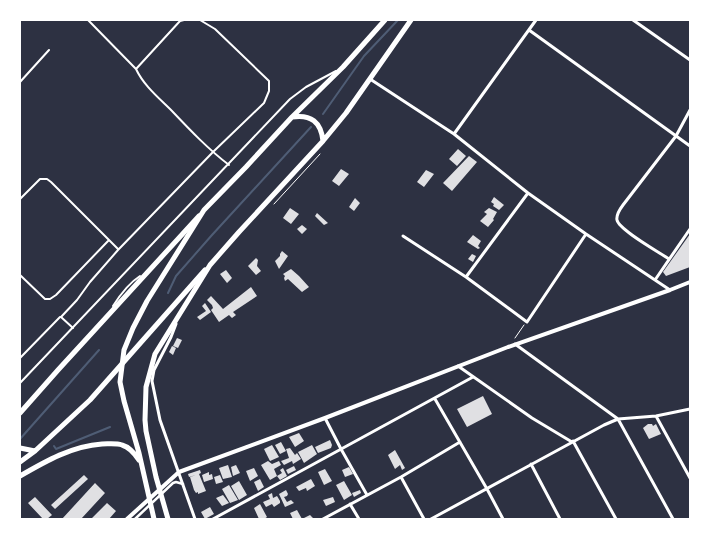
<svg xmlns="http://www.w3.org/2000/svg" width="710" height="539" font-family="Ubuntu,sans-serif">
<style>
.lines{fill:none;stroke-linecap:round;stroke-linejoin:round}
.stream{stroke:#4f5d75;stroke-width:2}
.building{fill:#e0e0e3}
.path{stroke:#fff;stroke-width:1}
.service{stroke:#fff;stroke-width:2}
.pedestrian{stroke:#fff;stroke-width:2.5}
.minor{stroke:#fff;stroke-width:3}
.tertiary{stroke:#fff;stroke-width:4}
.primary{stroke:#fff;stroke-width:5}
.trunk{stroke:#fff;stroke-width:5}
</style>
<rect width="100%" height="100%" fill="#2d3142"/>
<g class="lines">
<path class="stream" d="M323 114 364 56 398 20
M168 293 176 276 212 235 311 127
M20 439 99 350
M54 446 56 449 110 427"/>
</g>
<path class="building" d="M458 149 466 156 457 166 449 159Z
M469 156 477 162 452 191 443 183Z
M341 169 349 174 339 186 332 181Z
M426 170 434 174 424 187 417 182Z
M494 197 504 205 499 210 493 206 494 204 491 202Z
M355 198 360 203 354 211 349 207Z
M290 208 299 214 291 224 283 218Z
M489 208 497 212 493 219 494 220 488 227 480 221 487 214 484 212Z
M317 213 328 223 324 225 315 216Z
M302 225 307 229 302 234 297 229Z
M690 234V267L666 276 663 272Z
M473 235 481 241 478 246 480 248 478 249 467 242Z
M282 251 288 256 279 269 275 261 280 256V254Z
M472 254 476 256 473 262 468 259Z
M256 258 258 260 257 266 261 271 256 275 248 266Z
M291 269 299 276 309 287 302 292 288 279 285 281 284 278 285 276 283 274Z
M226 270 232 278 227 283 220 274Z
M251 287 257 296 233 312 236 315 232 318 229 315 219 322 211 310 213 308 212 305 207 300 211 296 223 309Z
M205 303 211 312 200 320 197 317 206 311 202 306Z
M177 338 182 340 178 348 173 346Z
M172 346 176 348 173 355 169 352Z
M483 396 492 414 467 427 457 409Z
M648 424H652L653 426 656 424 661 434 649 439 643 428Z
M299 433 304 441 295 447 289 437Z
M330 440 332 445 331 448 318 453 315 447Z
M281 442 286 451 280 454 275 445Z
M272 445 279 457 270 461 264 449Z
M312 445 317 454 304 463 298 452Z
M290 448 295 455 297 453 301 459 293 464 292 461 284 465 281 461 289 458 286 449Z
M395 450 405 468 402 470 400 465 395 469 388 455Z
M268 461 272 464 279 461 281 465 274 469 277 476 270 480 261 465Z
M228 465 232 477 223 479 219 468Z
M236 465 240 473 233 476 231 467Z
M294 466 296 470 288 474 286 470Z
M349 467 353 474 345 477 342 470Z
M254 468 258 476 250 481 246 471Z
M283 468 287 476 280 480 277 476 282 473 280 470Z
M325 469 332 481 324 485 318 472Z
M200 470 201 473 199 474 206 491 198 494V492L196 493 194 490 190 477 196 475 189 477 188 474Z
M209 472V475L212 474 213 479 204 482 202 475Z
M84 475 88 479 55 509 51 505Z
M220 475 223 482 216 484 214 477Z
M260 479 264 487 258 491 254 482Z
M311 479 315 486 307 491 306 488 299 491 296 487Z
M239 481 247 495 239 500 231 486Z
M344 481 352 495 344 500 336 485Z
M95 483 105 493 81 519H62Z
M229 485 238 500 230 503 222 489Z
M286 490 288 494 287 496 284 497 287 502 291 500 294 503 285 507 279 494Z
M360 490 361 493 354 497 352 493Z
M272 493 273 498 277 496 280 501V503L274 507 272 504 266 507 263 502 270 499 268 495Z
M223 495 229 503 222 506 216 498Z
M35 497 52 515 47 519H43L28 503Z
M333 497 335 502 326 506 323 500Z
M107 503 116 511 109 519H91Z
M260 504 267 517 264 519H259L254 508Z
M210 507 214 514 205 519 201 512Z
M297 510 302 519 310 515 313 518 293 519 290 513Z"/>
<g class="lines">
<path class="path" d="M274 204 320 154
M515 338 524 325"/>
<path class="service" d="M88 20 136 69C144 86 159 98 172 111 190 130 208 149 229 165
M136 69 180 21 184 20
M20 82 49 50
M20 199 40 179H47L51 182 118 249
M20 275 45 299H50L56 295 109 240
M113 306C120 295 129 283 140 276
M73 328 61 317 77 300 90 282 118 250 213 152 264 103 269 91V81L215 29 200 20
M20 358 60 317
M20 383 290 99 306 87 336 71"/>
<path class="pedestrian" d="M135 519 173 483 176 482 183 484"/>
<path class="minor" d="M633 20 690 60
M529 30 690 146
M370 79 454 134 528 193 586 234 670 290
M454 134 536 20
M403 236 466 277 527 322 586 234
M669 259C659 252 619 230 617 220 616 215 620 209 623 205L676 136 690 110
M466 277 528 193
M655 280 690 229
M176 324 171 337 154 370 152 381 160 420 195 519
M515 344 618 419 673 519
M458 366 532 418 572 442
M435 399 487 489 503 519
M656 416 690 478
M325 418 341 449 367 495
M573 441 616 519
M531 464 560 519
M401 477 424 519
M350 504 359 519
M213 519 473 377
M323 519 401 477 460 442
M431 519 604 425 618 419 656 416 690 409"/>
<path class="tertiary" d="M127 519 179 472 325 418 508 347 670 290 690 282"/>
<path class="primary" d="M20 413 58 370 199 216
M20 448 35 451
M20 462 35 451 90 400 205 270"/>
<path class="trunk" d="M292 117C311 114 321 122 323 141
M20 476C46 461 72 446 102 444 109 444 116 443 122 445 129 447 135 454 139 460
M154 519 139 453 124 401 120 382 124 350 133 328 147 301 204 210 246 167 292 117 343 67 385 20
M168 519 156 477 146 431 145 420 146 387 155 354 210 265 239 232 323 141 346 113 411 20"/>
</g>
<rect width="710" height="539" fill="none" stroke="#ffffff" stroke-width="42"/>
</svg>
